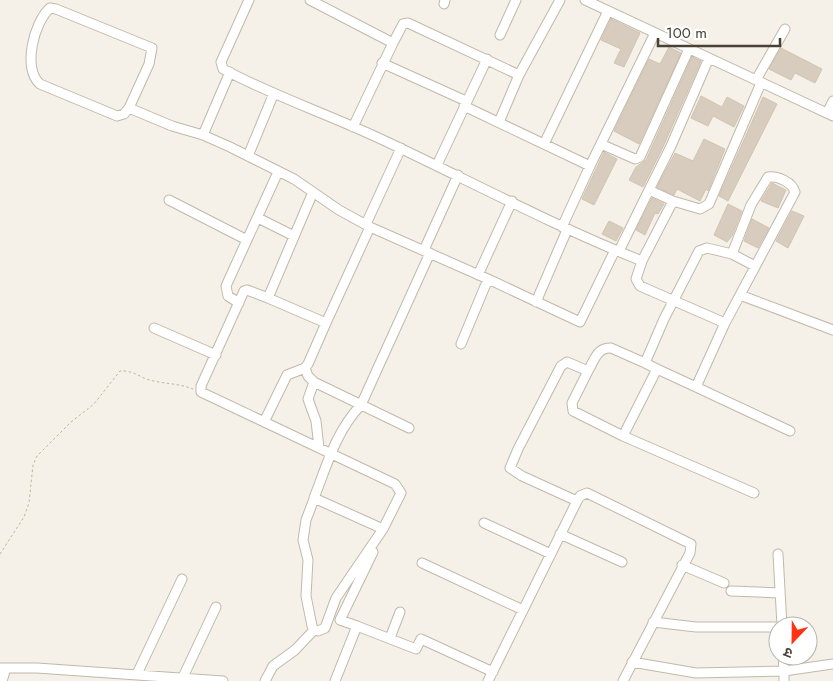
<svg xmlns="http://www.w3.org/2000/svg" width="833" height="681" font-family="Jost,'Noto Sans Devanagari',sans-serif">
<style>
.building{fill:#d7ccbd;stroke:#d2c4b0}
.lines{fill:none;stroke-linecap:round;stroke-linejoin:round}
.street-casing{stroke:#c1b8aa;stroke-width:11}
.path{stroke:#c3b49b;stroke-width:1;stroke-dasharray:2.5 2.5;stroke-linecap:butt}
.street{stroke:#fff;stroke-width:9}
</style>
<rect width="100%" height="100%" fill="#f5f1e8"/>
<path class="building" d="M611 19 640 33 624 67 614 63 621 49 601 40Z
M669 47 681 53 639 144 614 131 649 59 660 64Z
M781 48 822 69 815 83 795 73 791 80 769 69Z
M692 57 701 61 663 147 643 187 629 180 636 167 646 160Z
M701 96 722 107 727 97 744 106 734 127 713 116 708 126 691 118Z
M763 97 777 104 728 201 719 196Z
M704 139 725 149 708 191 706 189 700 201 677 189 674 195 657 187 675 153 693 161Z
M604 152 617 159 594 205 582 199Z
M772 183 786 190 778 208 761 201Z
M652 198 664 204 658 214 655 213 645 235 636 230Z
M728 204 742 211 732 236 727 242 714 235Z
M792 211 804 216 788 248 776 241Z
M752 219 769 228 758 248 744 241Z
M609 221 623 228 616 241 602 234Z"/>
<g class="lines">
<defs>
<path id="street" d="M249 0 221 62 223 69C275 97 331 115 383 140 470 181 554 226 642 261L636 279 640 286 725 323 740 295 833 330
M310 0 393 43 403 24 408 23 519 75 560 0
M585 0 833 116
M444 4 445 0
M500 35 516 0
M709 58 671 146 649 190 673 201 700 209 709 204 761 83
M382 63 466 101
M756 80 785 29
M464 106 590 166 562 227
M129 108 124 114 117 116 40 84C22 69 34 22 50 8L56 9 152 48 149 64 129 108 172 126 203 135 230 147 294 179 339 210 370 227 488 279 461 344
M827 113 833 101
M499 122 519 75
M353 127 393 43
M203 135 230 72
M544 144 608 11
M603 145 635 159 640 157 689 49
M248 156 274 93
M437 165 487 59
M590 166 655 33
M313 192 268 298 326 323 370 227
M169 200 247 240
M258 218 294 236
M366 224 401 148
M424 250 458 175
M619 251 649 190
M642 261 673 201
M478 275 512 201
M488 279 580 322 615 250
M740 295 795 192C792 182 778 176 768 177L751 205 732 254 755 266
M268 298 247 290 244 291 201 386V392L395 484 401 493 383 529 336 598 325 628 318 631 314 630 312 626 306 596 308 560 303 540 306 520 314 499
M536 302 567 230
M239 303 228 296 226 286 278 172
M154 328 216 355
M305 368 308 376 314 382 308 399 316 421 319 448
M657 369 696 387 725 323
M588 371 572 403 573 411 623 436 657 369 645 363
M314 382 409 428
M696 387 790 431
M264 422 287 375 305 368 308 364 326 323
M623 436 754 493
M577 501 522 476 510 468 518 449 561 366 567 362 588 371C594 361 597 347 611 348L645 363 664 319 699 251 707 248 732 254
M484 523 551 554
M383 529 314 498C327 465 336 431 361 405L430 253
M560 534 622 562
M778 554 782 626
M422 563 523 610
M682 565 724 583
M731 591 780 593
M653 622 696 627H778
M357 626 416 649 421 639 493 672
M390 638 400 612
M632 662 696 673 784 671 783 656
M0 668H37L223 681
M137 674 182 579
M183 677 216 607
M2 681 6 668
M265 681 273 666 295 650 314 630
M335 681 357 626 340 620 373 552
M488 681 577 501 580 496 587 493 691 544 690 553 623 681
M784 681V671L833 664"/>
</defs>
<use href="#street" class="street-casing"/>
<path class="path" d="M0 554 24 517 29 503 33 465 37 456 71 422 94 404 120 371C129 370 138 375 146 379 162 384 178 383 193 389"/>
<use href="#street" class="street"/>
</g>
<g transform="translate(793 641) rotate(202)"><circle r="24" fill="#ffffff" stroke="#b6b3af"/>
<path d="M0-4L9 19L0 12L-9 19Z" fill="#ff3215"/>
<text y="-8" font-size="14" font-weight="bold" text-anchor="middle" fill="#494136">उ</text>
</g>
<path d="M658 38v8h122v-8" fill="none" stroke="#494136" stroke-width="2.5"/>
<text x="666" y="38" font-size="15" fill="#494136" stroke="#ffffff" stroke-width="4" paint-order="stroke">100 m</text>
</svg>
